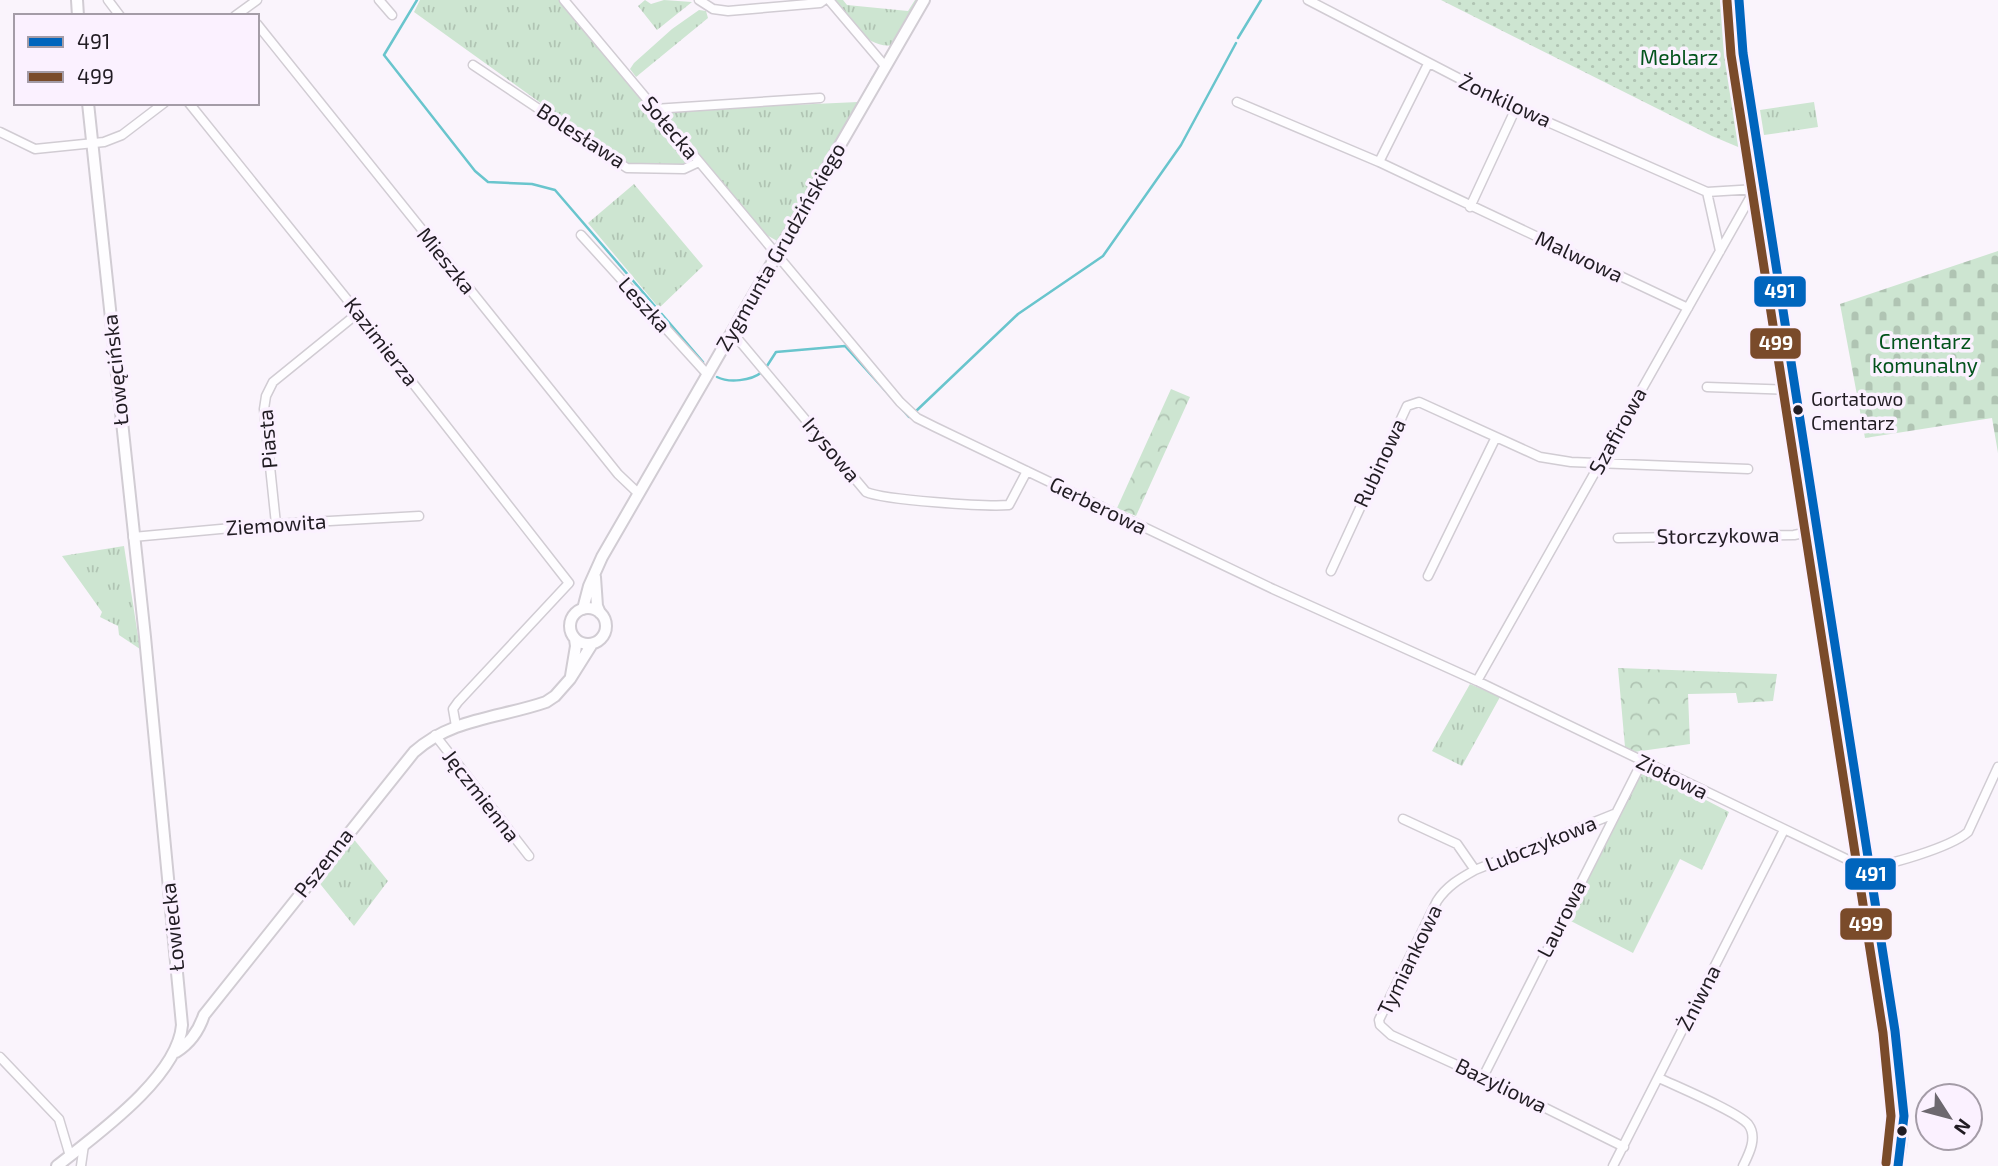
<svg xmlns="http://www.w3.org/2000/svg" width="1998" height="1166" font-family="'Exo 2',sans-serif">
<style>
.grass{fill:url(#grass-tufts)}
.forest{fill:url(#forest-crowns)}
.cemetery{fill:url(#cemetery-stones)}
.garden{fill:url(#garden-dots)}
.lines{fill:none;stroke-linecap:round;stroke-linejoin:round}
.stream{stroke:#69c5cd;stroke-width:2.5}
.minor-casing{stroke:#d1ccd3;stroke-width:11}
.tertiary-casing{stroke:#d1ccd3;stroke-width:14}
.minor{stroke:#fefdff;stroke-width:8}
.tertiary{stroke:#fefdff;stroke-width:10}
.bus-1-casing{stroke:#fbf1ff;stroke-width:14}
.bus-2-casing{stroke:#fbf1ff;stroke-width:14}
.bus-1{stroke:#0065bd;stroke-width:9}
.bus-2{stroke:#7a4b2a;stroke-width:9}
.bus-dot{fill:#211c23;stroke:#fbf1ff;stroke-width:2.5}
.labels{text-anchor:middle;stroke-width:7;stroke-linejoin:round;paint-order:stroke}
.bus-label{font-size:19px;fill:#211c23;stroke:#fbf1ff;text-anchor:start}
.park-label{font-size:21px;fill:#03531c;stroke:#fbf1ff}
.street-label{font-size:21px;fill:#211c23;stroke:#fbf1ff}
.line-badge{stroke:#fbf1ff;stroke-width:2.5}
.badge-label{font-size:19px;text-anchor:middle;font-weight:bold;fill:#fff}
</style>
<defs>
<pattern id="grass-tufts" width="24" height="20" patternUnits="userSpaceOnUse" patternTransform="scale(1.75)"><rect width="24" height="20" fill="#cde5d1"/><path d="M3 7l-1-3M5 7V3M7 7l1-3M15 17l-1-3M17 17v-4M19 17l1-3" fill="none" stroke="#b0c4b3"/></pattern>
<pattern id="forest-crowns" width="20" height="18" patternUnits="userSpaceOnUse" patternTransform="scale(1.75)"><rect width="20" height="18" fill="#cde5d1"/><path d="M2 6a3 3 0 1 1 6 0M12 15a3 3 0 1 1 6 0" fill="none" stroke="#b0c4b3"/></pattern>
<pattern id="cemetery-stones" width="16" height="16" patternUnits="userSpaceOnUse" patternTransform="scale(1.75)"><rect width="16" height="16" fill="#cde5d1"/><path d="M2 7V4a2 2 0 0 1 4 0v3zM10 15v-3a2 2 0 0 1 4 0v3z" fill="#b0c4b3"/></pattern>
<pattern id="garden-dots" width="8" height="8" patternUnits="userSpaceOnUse" patternTransform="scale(1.75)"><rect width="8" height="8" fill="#cde5d1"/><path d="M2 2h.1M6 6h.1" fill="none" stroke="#b0c4b3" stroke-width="1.8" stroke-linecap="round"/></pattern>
</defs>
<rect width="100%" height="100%" fill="#faf4fc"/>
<path class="grass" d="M420 0H560L696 162C676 171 645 170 624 163L414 12Z
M645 0 651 4 664 0 692 2 657 30 638 6Z
M833 0H843L847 5 908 11 915 0H925L894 45C866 50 850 19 833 0Z
M699 10 706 11 708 18 636 77 630 69 634 63 672 29Z
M872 76 876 83 779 242 763 233 666 116 669 111 770 101 792 105 858 102Z
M1814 102 1818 127 1764 135 1760 110Z
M634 184 703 266 659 308 588 223Z
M124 546 140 649 119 635 118 626 100 617 102 612 62 556Z
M1470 684 1500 697 1462 766 1432 751Z
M1650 771 1729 812 1702 870 1680 859 1633 953 1565 918 1637 779 1643 772Z
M352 837 388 881 354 926 317 880Z"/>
<path class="forest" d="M1171 389 1190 397 1136 516 1117 508Z
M1618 668H1619L1777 674 1773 701 1738 703 1736 693 1688 694 1690 744 1634 752 1625 747Z"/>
<path class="cemetery" d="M1998 251V453L1992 418 1865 438 1840 304Z"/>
<path class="garden" d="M1441 0H1729L1735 60 1750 152 1712 136Z"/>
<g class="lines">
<path class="stream" d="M417 0 384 55 475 171 488 182 532 184 555 190 703 362
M1238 38 1261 0
M767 366 776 352 845 346 909 417
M717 377C729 383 751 381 762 372
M915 412 1018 314 1103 256 1181 145 1236 43"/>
<defs>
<path id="minor" d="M108 0 120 16
M379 0 392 15
M564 0 900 402 917 418 935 427 1273 589 1477 681 1863 867C1886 867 1951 847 1968 832L1998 767
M699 0 713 9 728 11 820 3 824 0
M829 0 885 66
M1308 0 1516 108 1707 192 1720 251
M1739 0 1743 53 1895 1031C1900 1076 1910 1122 1898 1166
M235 16 257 0
M257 24 618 474 639 494
M473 65 627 168 684 169 699 162
M1237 102 1379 162 1688 308
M189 103 358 313 569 583 458 702 453 709 456 726
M654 109 820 98
M0 132 35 149 104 142 122 135 164 103
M1379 162 1428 64
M1707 192 1756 189
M1470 207 1516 108
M581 235 708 375
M731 335 737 338 866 492C884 500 987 507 1009 505L1027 471
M1707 387 1796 390
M276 524 264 409 266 396 273 382 358 313
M133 537 276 524 419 516
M1618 538 1794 535 1818 530
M1331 571 1407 406 1419 402 1540 457 1571 462 1748 469
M1428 576 1496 437
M1477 681 1755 189
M435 735 529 856
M1403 819 1457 844 1475 870 1614 814
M1475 870C1459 879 1447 886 1437 901L1379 1020 1380 1025 1391 1035 1483 1077 1624 1147
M0 1057 59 1119 70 1156
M1483 1077 1642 762
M1659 1078C1678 1087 1736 1111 1748 1124 1758 1137 1749 1154 1743 1166
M81 1166 84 1145
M1613 1166 1784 830"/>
<path id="tertiary" d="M77 0 78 16
M595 577 597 606 600 613
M570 626a18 18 0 1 1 36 0a18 18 0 1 1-36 0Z
M583 609 589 586 602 557 924 0
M571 676 576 646 575 639
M176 1052C189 1044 199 1030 204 1015L414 752C452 718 500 718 546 702L555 696 570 679 592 644
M57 1166C96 1135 178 1077 182 1025L145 637 88 103"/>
</defs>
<use href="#minor" class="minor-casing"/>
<use href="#tertiary" class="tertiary-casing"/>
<use href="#minor" class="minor"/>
<use href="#tertiary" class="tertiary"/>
<defs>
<path id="bus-1" d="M1739 0 1743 53 1895 1031 1904 1116 1898 1166"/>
<path id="bus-2" d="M1727 1 1731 55 1883 1033 1891 1116 1886 1163"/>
</defs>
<use href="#bus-1" class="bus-1-casing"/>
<use href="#bus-2" class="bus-2-casing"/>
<use href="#bus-1" class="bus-1"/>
<use href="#bus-2" class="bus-2"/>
</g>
<g class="bus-dot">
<circle cx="1798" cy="410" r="6"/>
<circle cx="1902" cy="1131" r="6"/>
</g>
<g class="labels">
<g class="bus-label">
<text x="1811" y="406">Gortatowo<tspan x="1811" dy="24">Cmentarz</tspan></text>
</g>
<g class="park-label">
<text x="1679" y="65">Meblarz</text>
<text x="1925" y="349">Cmentarz<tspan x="1925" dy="24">komunalny</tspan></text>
</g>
<g class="street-label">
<text transform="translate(1505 101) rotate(25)" y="7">Żonkilowa</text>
<text transform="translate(670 128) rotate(50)" y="7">Sołecka</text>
<text transform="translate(581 136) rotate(33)" y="7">Bolesława</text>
<text transform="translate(781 247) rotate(-60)" y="7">Zygmunta Grudzińskiego</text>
<text transform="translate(1579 257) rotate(25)" y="7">Malwowa</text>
<text transform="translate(446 261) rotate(51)" y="7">Mieszka</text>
<text transform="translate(644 305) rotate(48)" y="7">Leszka</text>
<text transform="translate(381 342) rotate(52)" y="7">Kazimierza</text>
<text transform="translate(116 370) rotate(-96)" y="7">Łowęcińska</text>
<text transform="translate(1618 431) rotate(-61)" y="7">Szafirowa</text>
<text transform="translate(268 439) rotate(-95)" y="7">Piasta</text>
<text transform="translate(831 450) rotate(50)" y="7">Irysowa</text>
<text transform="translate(1380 463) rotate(-65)" y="7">Rubinowa</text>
<text transform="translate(1098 506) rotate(26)" y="7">Gerberowa</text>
<text transform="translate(276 525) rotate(-4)" y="7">Ziemowita</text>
<text transform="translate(1718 536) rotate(-1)" y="7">Storczykowa</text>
<text transform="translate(1672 777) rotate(26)" y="7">Ziołowa</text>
<text transform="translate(481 796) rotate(52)" y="7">Jęczmienna</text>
<text transform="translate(1541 844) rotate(-22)" y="7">Lubczykowa</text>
<text transform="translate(324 863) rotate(-52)" y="7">Pszenna</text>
<text transform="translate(1562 919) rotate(-63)" y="7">Laurowa</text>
<text transform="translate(173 927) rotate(-96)" y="7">Łowiecka</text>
<text transform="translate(1410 960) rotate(-64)" y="7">Tymiankowa</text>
<text transform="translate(1699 998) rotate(-63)" y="7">Żniwna</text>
<text transform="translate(1501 1086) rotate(26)" y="7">Bazyliowa</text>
</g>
</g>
<g class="line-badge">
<rect x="1753" y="275" width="54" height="33" rx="7" fill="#0065bd"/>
<rect x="1749" y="327" width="53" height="33" rx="7" fill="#7a4b2a"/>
<rect x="1844" y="857" width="53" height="34" rx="7" fill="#0065bd"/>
<rect x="1839" y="907" width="54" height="34" rx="7" fill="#7a4b2a"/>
</g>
<g class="badge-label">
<text x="1780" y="298">491</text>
<text x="1776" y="350">499</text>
<text x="1871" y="881">491</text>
<text x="1866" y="931">499</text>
</g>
<rect x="14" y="14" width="245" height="91" fill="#fbf1ff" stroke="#a49ca7" stroke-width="2"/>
<rect x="28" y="37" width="35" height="10" fill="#0065bd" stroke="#a49ca7" stroke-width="2"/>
<text x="77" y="49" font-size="21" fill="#211c23">491</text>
<rect x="28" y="72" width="35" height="10" fill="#7a4b2a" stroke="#a49ca7" stroke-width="2"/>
<text x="77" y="84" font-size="21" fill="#211c23">499</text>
<g transform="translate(1949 1117) rotate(126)"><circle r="33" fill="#fbf1ff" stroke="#a49ca7" stroke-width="2"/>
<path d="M0-5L12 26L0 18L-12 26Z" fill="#6d686f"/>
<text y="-10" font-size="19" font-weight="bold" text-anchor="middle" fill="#211c23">N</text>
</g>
</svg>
